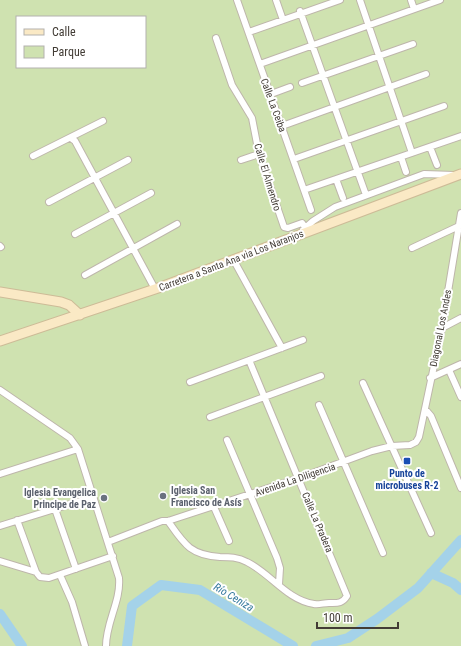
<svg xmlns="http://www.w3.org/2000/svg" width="461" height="646" font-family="'Roboto Condensed',sans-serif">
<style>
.green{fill:#cfe2b0;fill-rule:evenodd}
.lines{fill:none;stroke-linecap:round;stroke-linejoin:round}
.river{stroke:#a4d2e9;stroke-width:10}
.street-casing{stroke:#beb6ab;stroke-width:8}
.secondary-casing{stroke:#cdbb97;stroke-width:11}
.street{stroke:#fff;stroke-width:6}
.secondary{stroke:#fae9c5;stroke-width:9}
.transit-dot{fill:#1a4fb4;stroke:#fff;stroke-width:1.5}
.worship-dot{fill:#6b7280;stroke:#fff;stroke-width:1.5}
.labels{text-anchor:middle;stroke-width:4;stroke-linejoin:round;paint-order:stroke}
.street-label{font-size:10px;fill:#423c35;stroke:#fff}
.transit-label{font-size:10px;font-weight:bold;fill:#164399;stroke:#fff}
.worship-label{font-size:10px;font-weight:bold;fill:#5b616d;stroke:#fff;text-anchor:start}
.water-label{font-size:11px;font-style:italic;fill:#35799d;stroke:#fff}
</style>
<rect width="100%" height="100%" fill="#f1ece4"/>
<path class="green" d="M0 0H461V646H0ZM17 17H145V67H17Z"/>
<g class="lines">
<path class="river" d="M431 573 453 583 461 590
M0 614 22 646
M127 646 132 606 161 585 200 590 293 646
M316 646 348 638 377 619 418 588 461 540"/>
<defs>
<path id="street" d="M237 0 311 210
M276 0 283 20
M360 0 412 153
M411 0 414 9
M300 11 366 195
M249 32 340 0
M216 38 232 85 252 118 259 154 284 227 288 228 302 223 305 227
M260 64 440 0
M302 83 413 44
M271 94 290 87
M282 126 426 74
M71 138 75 141 155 289
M430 147 437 165
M33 156 103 121
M401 157 406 172
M294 159 444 106
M241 160 259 154
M336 179 343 198
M304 190 461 136
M49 202 128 160
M303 230 313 221 335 207 424 174 454 175
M75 234 151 193
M0 246 1 247
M412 248 459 226
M233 259 282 348
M85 275 177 224
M442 328 461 318
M449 370 461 397
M430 378 461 364
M190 382 303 340
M363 383 431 533
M0 390 70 438 78 449 119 578C121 601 106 622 106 646
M319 405 383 553
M425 409 431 416 461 488
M210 417 321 376
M227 440 277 558 280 568 279 584
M0 474 78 449
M214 507 229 541
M55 509 76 569
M17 520 36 572 40 577 49 578 113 556
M168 521C184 544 190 555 220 557 229 557 238 557 247 562 270 573 287 600 314 604 318 605 324 603 329 603 337 603 342 604 347 596L249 360
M0 526 93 497
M108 542 162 521H168L299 478 372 451 392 446 410 445 416 442 419 437 442 328 461 213
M0 561 36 572
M60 575 72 602 85 646"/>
<path id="secondary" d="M0 292 61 302 69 305 80 315
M0 341 161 287 461 174"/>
</defs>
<use href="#street" class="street-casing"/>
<use href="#secondary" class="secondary-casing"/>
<use href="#street" class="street"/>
<use href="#secondary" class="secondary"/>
</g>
<rect class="transit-dot" x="403" y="457" width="8" height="8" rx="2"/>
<g class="worship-dot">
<circle cx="163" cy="496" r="4"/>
<circle cx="104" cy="498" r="4"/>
</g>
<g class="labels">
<g class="street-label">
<text transform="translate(274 105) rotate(70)" y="4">Calle La Ceiba</text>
<text transform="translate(268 177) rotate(73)" y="4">Calle El Almendro</text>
<text transform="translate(231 260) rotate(-21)" y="4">Carretera a Santa Ana via Los Naranjos</text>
<text transform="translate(440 328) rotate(-79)" y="4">Diagonal Los Andes</text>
<text transform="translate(295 479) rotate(-19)" y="4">Avenida La Diligencia</text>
<text transform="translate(318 522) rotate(67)" y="4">Calle La Pradera</text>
</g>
<g class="transit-label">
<text x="407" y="477">Punto de<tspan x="407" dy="12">microbuses R-2</tspan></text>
</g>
<g class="worship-label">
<text x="171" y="494">Iglesia San<tspan x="171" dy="12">Francisco de Asís</tspan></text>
<text x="96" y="496" text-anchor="end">Iglesia Evangelica<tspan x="96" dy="12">Principe de Paz</tspan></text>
</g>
<g class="water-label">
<text transform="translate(234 597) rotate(31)" y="4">Río Ceniza</text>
</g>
</g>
<rect x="16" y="16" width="130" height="52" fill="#ffffff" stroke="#b3b1ae"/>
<rect x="24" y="29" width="20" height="6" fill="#fae9c5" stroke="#b3b1ae"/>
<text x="52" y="36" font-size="12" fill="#423c35">Calle</text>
<rect x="24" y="46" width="20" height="12" fill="#cfe2b0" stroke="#b3b1ae"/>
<text x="52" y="56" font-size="12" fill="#423c35">Parque</text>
<path d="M317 622v6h81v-6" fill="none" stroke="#423c35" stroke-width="2"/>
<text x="323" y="622" font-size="12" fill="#423c35" stroke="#ffffff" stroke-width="3" paint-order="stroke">100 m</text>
</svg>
